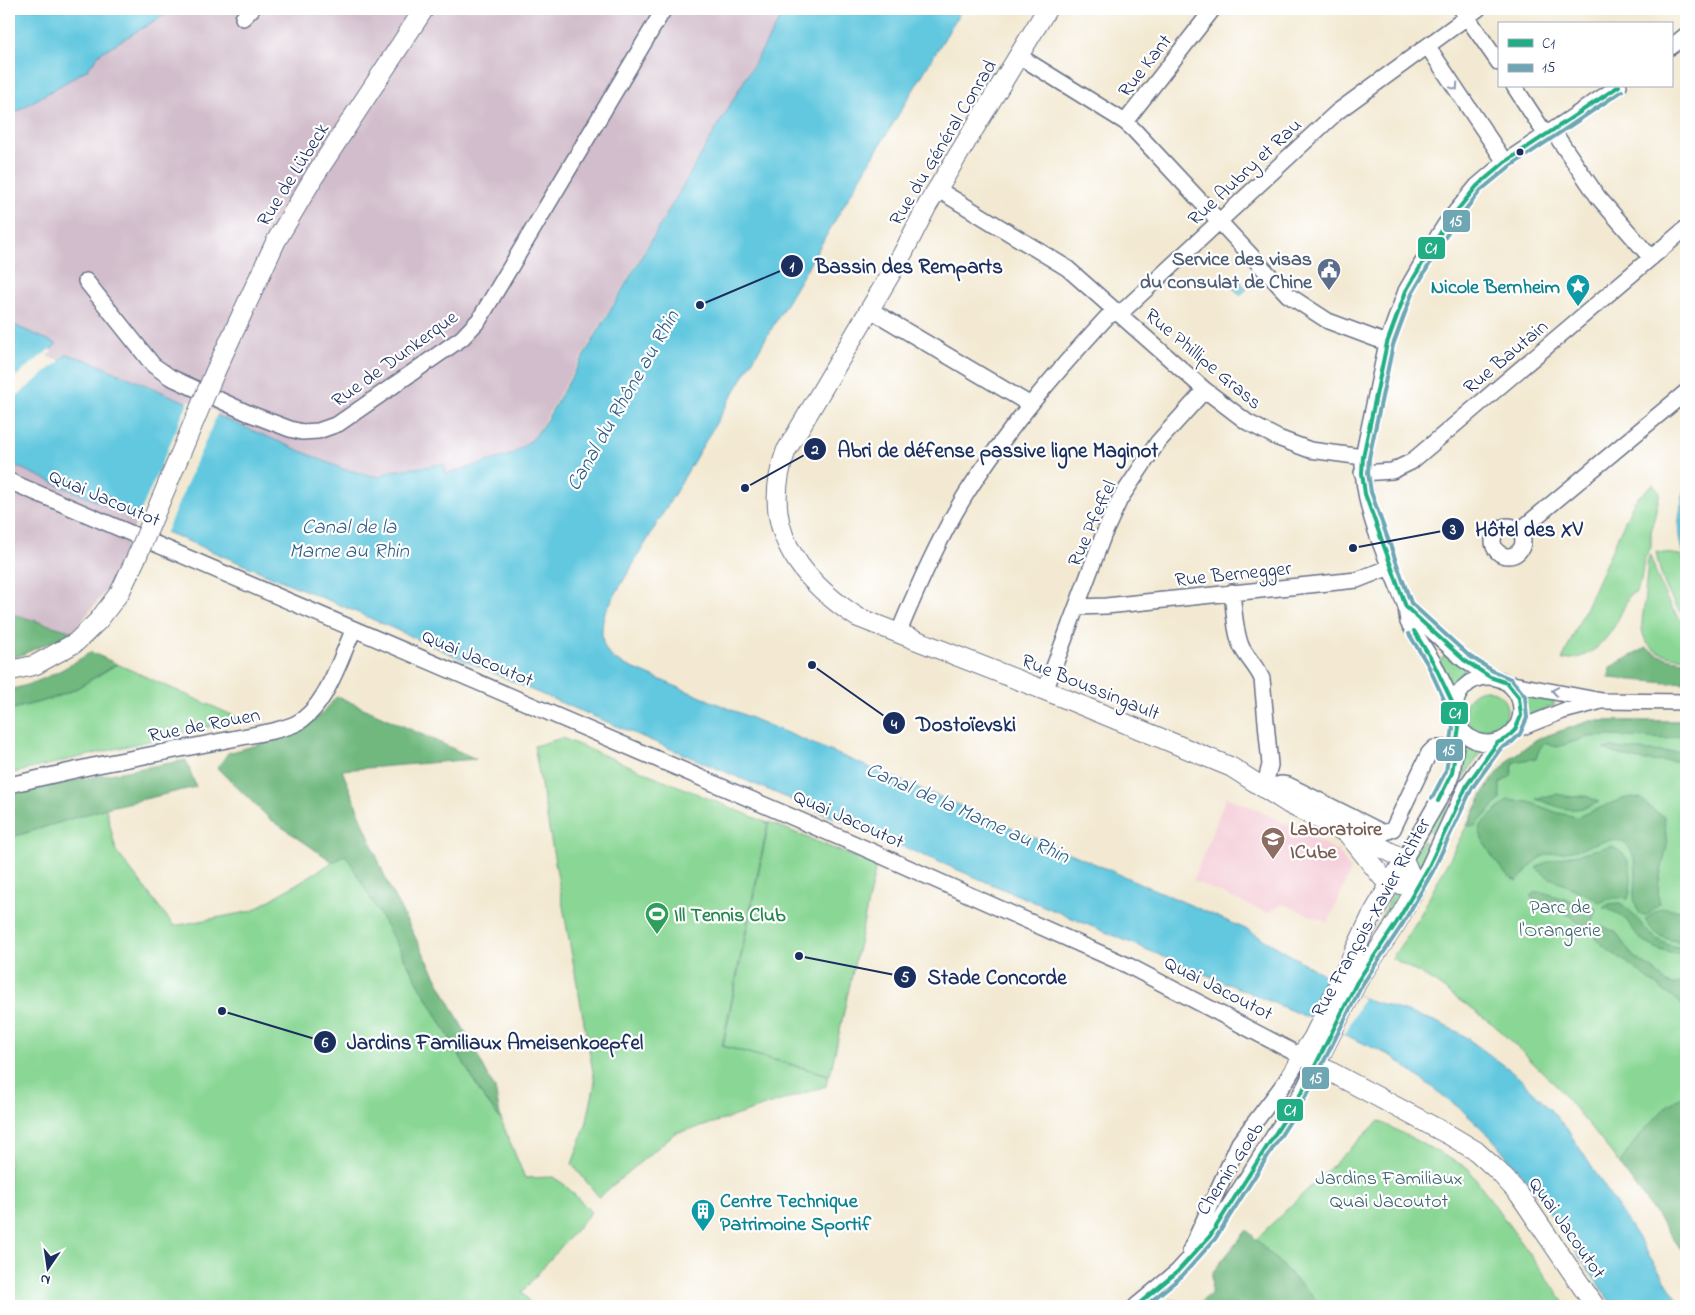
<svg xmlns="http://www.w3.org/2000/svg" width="1695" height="1315" font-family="'Indie Flower',sans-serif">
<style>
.built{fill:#f5cfd9}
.industrial{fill:#d1bdcb}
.green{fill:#8ad795;stroke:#52837a}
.forest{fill:#6fb87e;stroke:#45746e}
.water{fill:#62c8df;stroke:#3e7c9e}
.pier{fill:#f3e9d2}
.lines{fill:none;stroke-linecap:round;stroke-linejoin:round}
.minor-casing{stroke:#677087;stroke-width:18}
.major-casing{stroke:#677087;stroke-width:21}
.minor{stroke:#fff;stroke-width:15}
.major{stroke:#fff;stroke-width:19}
.major-bridge-casing{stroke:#677087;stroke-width:21;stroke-linecap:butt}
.major-bridge{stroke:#fff;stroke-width:19}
.bus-1-casing{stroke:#fff;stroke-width:8}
.bus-2-casing{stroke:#fff;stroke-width:8}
.bus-1{stroke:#22ae84;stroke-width:4}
.bus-2{stroke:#6ea6b4;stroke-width:4}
.oneway{stroke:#8d97ae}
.bus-dot{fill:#1b2f5e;stroke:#fff;stroke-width:2}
.labels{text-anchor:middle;stroke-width:4.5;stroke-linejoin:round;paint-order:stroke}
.street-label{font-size:20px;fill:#1b2f5e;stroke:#fff}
.service-label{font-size:20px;font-weight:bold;fill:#4e5e75;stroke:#fff;text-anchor:end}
.culture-label{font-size:20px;font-weight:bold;fill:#0d838f;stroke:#fff;text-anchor:end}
.education-label{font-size:20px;font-weight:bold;fill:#785e54;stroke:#fff;text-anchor:start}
.park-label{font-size:20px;fill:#3c616e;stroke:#fff}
.leisure-label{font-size:20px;font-weight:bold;fill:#27864d;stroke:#fff;text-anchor:start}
.water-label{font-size:21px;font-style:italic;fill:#305d85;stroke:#fff}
.leader{fill:none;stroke:#1b2f5e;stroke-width:2}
.callout-dot{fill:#1b2f5e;stroke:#fff;stroke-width:2}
.mark-label{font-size:15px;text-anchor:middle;font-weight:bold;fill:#fff}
.callout-label{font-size:21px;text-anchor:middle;font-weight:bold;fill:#1b2f5e;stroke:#fff;stroke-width:4.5;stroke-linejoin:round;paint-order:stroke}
.line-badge{stroke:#fff;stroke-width:2}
.badge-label{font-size:14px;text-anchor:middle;font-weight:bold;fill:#fff}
</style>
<rect width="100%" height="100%" fill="#fff"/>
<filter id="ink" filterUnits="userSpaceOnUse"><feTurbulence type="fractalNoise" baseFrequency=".02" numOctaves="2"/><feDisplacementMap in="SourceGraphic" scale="10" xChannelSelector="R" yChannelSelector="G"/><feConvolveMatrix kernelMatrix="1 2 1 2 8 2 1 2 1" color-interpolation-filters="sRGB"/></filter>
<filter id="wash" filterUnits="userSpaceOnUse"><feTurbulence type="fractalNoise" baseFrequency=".0096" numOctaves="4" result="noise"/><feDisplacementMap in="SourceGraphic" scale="20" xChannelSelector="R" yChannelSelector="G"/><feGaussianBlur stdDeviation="1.12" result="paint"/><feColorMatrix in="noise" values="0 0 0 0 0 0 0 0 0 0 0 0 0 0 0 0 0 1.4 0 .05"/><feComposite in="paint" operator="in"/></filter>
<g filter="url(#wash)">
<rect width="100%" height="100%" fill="#f3e9d2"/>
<path class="built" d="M1226 797 1258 810 1338 851 1351 870 1328 923 1284 904 1267 913 1193 881Z"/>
<path class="industrial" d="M9 9H786L534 438 511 456 446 474 444 464 392 471 380 477 343 469 188 402 137 520 113 582 73 632 9 613Z"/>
<path class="green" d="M1653 484 1660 492 1651 532V547L1644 560 1641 580 1636 592 1629 595C1616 627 1601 659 1562 660L1634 501Z
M1656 552 1680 555 1686 566V619C1669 600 1660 576 1656 552Z
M1650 555C1659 582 1666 605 1686 626V658C1671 657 1649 653 1644 637 1640 627 1643 615 1644 606 1645 590 1647 574 1648 559Z
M1447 654 1473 673 1453 688 1439 661Z
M117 664 241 719 9 774V710L51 699 74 690Z
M1465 711a21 21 0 1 1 42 0a21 21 0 1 1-42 0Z
M1524 693 1554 698V706L1527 716Z
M1590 721H1686V1256L1610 1151 1554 1083 1494 1025 1434 982 1392 958 1417 921 1489 783 1512 757 1537 739Z
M562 738 768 823 722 1046 828 1075 826 1086 704 1126 675 1133 599 1197 572 1164 586 1125 595 1083 534 746Z
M1462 744 1481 753 1460 782 1435 834 1428 831Z
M106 808 116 851 174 926 252 911 346 854 482 1095 501 1120 525 1178 553 1177 565 1185 591 1212 522 1292 532 1306H9V838Z
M769 822 876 866 830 1075 723 1046Z
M1422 841 1430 845 1417 871 1411 860Z
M1393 891 1403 892 1397 907 1371 943H1369Z
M1379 1121 1468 1168 1567 1306H1322L1256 1239Z"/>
<path class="forest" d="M9 613 73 632 21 655 9 659Z
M1646 648C1659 656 1670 660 1686 661V682L1667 683 1609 678 1610 667Z
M91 652 117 664 74 690 51 699 9 710V690C42 682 63 670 91 652Z
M337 696 476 759 342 770 390 889 495 1089 501 1120 482 1095 346 855 333 862 270 819 217 768 228 753 282 738 322 714Z
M1590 721H1686V734L1667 739 1611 736 1589 737 1557 747 1553 746 1549 743H1544L1540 748 1536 758 1514 762 1511 776 1500 783V800L1475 826H1468L1489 783 1512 757 1537 739Z
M1614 748 1665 752 1686 751V760C1652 764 1635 761 1603 749Z
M186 760 196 787 106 808 9 838V794L17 791Z
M1556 794 1572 797 1586 796 1599 802C1571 815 1563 808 1536 799Z
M1633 797 1642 799 1650 808 1664 817 1667 845 1658 886 1659 904 1646 916 1641 915C1627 894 1639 884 1635 863 1628 824 1594 846 1572 851 1560 853 1548 852 1538 859 1530 865 1525 875 1517 881 1503 877 1483 844 1479 830L1482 824 1508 800 1529 802 1558 813 1577 817 1622 799Z
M1612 846C1616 849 1622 852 1625 856 1633 866 1632 887 1628 899 1617 897 1609 897 1600 903L1594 898 1548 877 1536 868 1540 865 1556 859Z
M1535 892H1542L1596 909 1589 929 1588 931 1571 916 1537 903 1530 896Z
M1618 903C1628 907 1632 913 1639 921 1651 937 1665 947 1686 948V955C1671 955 1650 948 1639 937 1634 933 1632 926 1627 921 1622 916 1610 908 1603 908L1609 904Z
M1686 906V942C1669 941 1655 937 1646 921V919C1651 915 1657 909 1663 908 1674 907 1675 914 1686 906Z
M1602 926 1616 932 1624 945 1634 957 1654 970 1666 983 1673 985 1686 981V1008L1625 961 1609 951 1595 938 1596 929Z
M1686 1094V1256L1620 1165C1627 1148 1653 1120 1666 1107 1672 1102 1679 1099 1686 1094Z
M1247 1230 1322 1306H1165L1171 1300 1198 1304 1211 1294 1212 1273Z"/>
<path class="water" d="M9 9H175L100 53 88 69 9 116Z
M786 9H962L853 190 605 612C601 627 599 646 612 657 615 661 621 663 625 665L966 808 1248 930 1363 998 1434 1021 1460 1033 1513 1072 1539 1097 1567 1129 1682 1306H1613L1533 1188 1492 1138 1462 1110 1391 1056 1309 1018 536 692 354 611 166 532 9 463V323L57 344 43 357 56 363 67 354 87 360 343 469 379 477 391 471 444 464 446 474 511 455 534 438 547 419Z
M1235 276 1247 289 1240 295 1228 283Z
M1686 485V561C1674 536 1679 511 1686 485Z"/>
<path class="pier" d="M50 349 52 352 47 356 55 360 57 358 60 361 9 402V382Z
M189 400 218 412 165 534 136 522Z
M1329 978 1363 998 1345 1034 1309 1018Z"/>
</g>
<g filter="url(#ink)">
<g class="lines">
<defs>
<path id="minor" d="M1462 10 1499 63
M243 18 252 9
M1428 47 1505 162
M1671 47 1686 35
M1019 56 1125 122 1134 130 1288 295 1328 321 1387 343
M1514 86 1546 135
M1125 122 1213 9
M1553 131 1598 197 1651 258
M937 189 1067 268 1205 390 1247 422 1278 438 1310 450 1363 457
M86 281 153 365 170 377 248 413 290 429 302 432 318 431 338 424 462 338 479 320 664 9
M869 309 1029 404
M1362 473 1392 471 1411 462 1686 228
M9 481 855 844 1129 966 1316 1064 1303 1090 1210 1236 1177 1272 1136 1306
M1493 541a15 15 0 1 1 30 0a15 15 0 1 1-30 0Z
M1519 531 1686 392
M1232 592C1234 609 1235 634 1242 648 1248 659 1257 667 1262 679L1270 765 1264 788
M1077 607 1106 606 1357 580 1390 567
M1406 607 1464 660 1490 677
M898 634C918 586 939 538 966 494 1007 429 1056 372 1108 316L1125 309 1337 112 1478 9
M1455 710a33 33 0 1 1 66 0a33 33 0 1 1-66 0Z
M1507 683 1602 701 1686 702
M1045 691 1103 536 1120 499 1158 442 1205 390
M1454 706 1433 662 1408 622 1406 607C1388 560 1361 509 1363 457L1387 343 1406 291 1432 246 1445 225 1477 186 1505 162 1619 86
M1515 730 1563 711 1598 702
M9 785 93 766 273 731C280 729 288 727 295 724 326 709 340 658 354 629
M1264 788 1281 784 1288 785 1384 833 1393 829 1429 753 1434 748H1455
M1404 860 1448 784 1452 773 1457 739
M1416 888 1428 868 1467 785 1497 743
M1190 1251 1239 1143 1286 1081 1301 1056"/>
<path id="major" d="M1047 9 927 206 903 253 786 451C759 525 796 577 857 617L1054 694 1231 767 1289 804 1347 833 1363 838 1394 854 1404 860 1416 888
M215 372 276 241 315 175 424 9
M9 671 35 665 75 643 98 621 120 592 138 554
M1347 833 1382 877 1391 883 1403 885
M1416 888 1397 922 1357 982 1316 1064 1451 1136 1476 1151 1498 1171 1519 1194 1595 1306
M1301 1056 1313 1038 1371 917 1404 860"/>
</defs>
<use href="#minor" class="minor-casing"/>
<use href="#major" class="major-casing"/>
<use href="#minor" class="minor"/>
<use href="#major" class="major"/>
<defs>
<path id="major-bridge" d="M138 554 215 372"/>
</defs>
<use href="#major-bridge" class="major-bridge-casing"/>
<use href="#major-bridge" class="major-bridge"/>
<defs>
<path id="bus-1" d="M1414 631 1433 662 1454 706 1455 718 1459 727 1452 773 1438 801
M1136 1306 1177 1272 1210 1236 1303 1090 1357 982 1397 922 1428 868 1467 785 1497 743 1507 738 1515 730 1521 716 1519 698 1507 683 1490 677 1464 660 1406 607 1365 494 1362 473 1363 457 1387 343 1406 291 1445 225 1477 186 1505 162 1619 86"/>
<path id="bus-2" d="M1409 634 1428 665 1448 708 1449 719 1453 728 1446 771 1432 798
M1145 1306 1182 1276 1215 1239 1308 1093 1362 985 1402 925 1433 871 1472 788 1501 748 1511 743 1520 734 1527 718 1525 696 1511 679 1493 671 1468 655 1411 603 1371 492 1368 473 1369 458 1393 345 1412 294 1450 229 1481 190 1509 167 1622 91"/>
</defs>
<use href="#bus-1" class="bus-1-casing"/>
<use href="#bus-2" class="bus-2-casing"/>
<use href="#bus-1" class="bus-1"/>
<use href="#bus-2" class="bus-2"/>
</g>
<defs><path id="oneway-chevron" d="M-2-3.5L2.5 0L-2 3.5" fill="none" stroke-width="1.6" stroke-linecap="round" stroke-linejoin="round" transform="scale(1.25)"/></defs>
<g class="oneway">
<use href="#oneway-chevron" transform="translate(1455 87) rotate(56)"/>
<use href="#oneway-chevron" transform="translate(1555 691) rotate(-170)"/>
</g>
</g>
<defs>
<symbol id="civic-pin" viewBox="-11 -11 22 30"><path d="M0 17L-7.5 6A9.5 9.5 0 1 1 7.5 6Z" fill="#5c6f8a" stroke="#fff"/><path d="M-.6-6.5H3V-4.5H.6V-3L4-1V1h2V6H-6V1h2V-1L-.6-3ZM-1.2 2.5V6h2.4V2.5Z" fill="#fff"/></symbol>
<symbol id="sight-pin" viewBox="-11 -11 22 30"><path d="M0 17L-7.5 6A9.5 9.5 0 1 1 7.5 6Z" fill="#0f9aa8" stroke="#fff"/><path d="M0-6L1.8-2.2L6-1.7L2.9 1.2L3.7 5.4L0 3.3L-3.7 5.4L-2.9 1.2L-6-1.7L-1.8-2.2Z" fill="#fff"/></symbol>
<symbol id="university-pin" viewBox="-11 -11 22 30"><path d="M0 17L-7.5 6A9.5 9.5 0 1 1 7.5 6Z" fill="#8d6e63" stroke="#fff"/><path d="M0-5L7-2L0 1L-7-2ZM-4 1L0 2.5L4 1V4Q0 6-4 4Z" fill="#fff"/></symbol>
<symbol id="stadium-pin" viewBox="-11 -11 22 30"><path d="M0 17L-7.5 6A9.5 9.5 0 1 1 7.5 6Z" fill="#2e9e5b" stroke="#fff"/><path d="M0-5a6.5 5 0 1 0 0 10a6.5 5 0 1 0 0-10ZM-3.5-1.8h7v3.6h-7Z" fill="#fff"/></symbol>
<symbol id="building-pin" viewBox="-11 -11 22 30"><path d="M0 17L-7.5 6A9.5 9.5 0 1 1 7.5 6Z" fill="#0f9aa8" stroke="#fff"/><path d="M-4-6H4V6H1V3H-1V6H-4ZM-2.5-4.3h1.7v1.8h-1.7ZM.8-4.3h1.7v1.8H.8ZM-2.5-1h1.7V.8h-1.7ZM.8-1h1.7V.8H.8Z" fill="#fff"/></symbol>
</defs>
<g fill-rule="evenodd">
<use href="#civic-pin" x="1315" y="256" width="28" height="38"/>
<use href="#sight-pin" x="1564" y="272" width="28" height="38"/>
<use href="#university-pin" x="1259" y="825" width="28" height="38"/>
<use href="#stadium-pin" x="643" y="900" width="28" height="38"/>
<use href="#building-pin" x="689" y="1197" width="28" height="38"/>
</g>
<circle class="bus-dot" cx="1520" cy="152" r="4.5"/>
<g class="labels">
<g class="street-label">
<text transform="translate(1144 65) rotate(-52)" y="7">Rue Kant</text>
<text transform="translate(942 142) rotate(-59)" y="7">Rue du Général Conrad</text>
<text transform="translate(1244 171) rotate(-43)" y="7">Rue Aubry et Rau</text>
<text transform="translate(292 174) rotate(-58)" y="7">Rue de Lübeck</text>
<text transform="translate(1505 356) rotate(-40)" y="7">Rue Bautain</text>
<text transform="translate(394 358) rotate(-36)" y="7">Rue de Dunkerque</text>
<text transform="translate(1204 358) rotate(40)" y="7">Rue Phillipe Grass</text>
<text transform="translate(105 497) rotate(23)" y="7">Quai Jacoutot</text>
<text transform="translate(1091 523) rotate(-66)" y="7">Rue Pfeffel</text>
<text transform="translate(1233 573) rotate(-6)" y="7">Rue Bernegger</text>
<text transform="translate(478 657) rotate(23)" y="7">Quai Jacoutot</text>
<text transform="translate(1091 686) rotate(22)" y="7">Rue Boussingault</text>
<text transform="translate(204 724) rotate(-11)" y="7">Rue de Rouen</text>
<text transform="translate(849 818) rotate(24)" y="7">Quai Jacoutot</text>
<text transform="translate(1370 917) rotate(-61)" y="7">Rue François-Xavier Richter</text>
<text transform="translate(1219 987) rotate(27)" y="7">Quai Jacoutot</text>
<text transform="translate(1229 1168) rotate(-57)" y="7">Chemin Goeb</text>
<text transform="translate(1568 1227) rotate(55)" y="7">Quai Jacoutot</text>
</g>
<g class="service-label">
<text x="1312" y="265">Service des visas<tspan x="1312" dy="23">du consulat de Chine</tspan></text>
</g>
<g class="culture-label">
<text x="1560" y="293">Nicole Bernheim</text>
<text x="720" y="1207" text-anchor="start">Centre Technique<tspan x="720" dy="23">Patrimoine Sportif</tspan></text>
</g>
<g class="education-label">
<text x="1290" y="835">Laboratoire<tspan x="1290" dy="23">ICube</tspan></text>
</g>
<g class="park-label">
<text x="1560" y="913">Parc de<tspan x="1560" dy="23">l'Orangerie</tspan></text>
<text x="1389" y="1184">Jardins Familiaux<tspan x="1389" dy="23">Quai Jacoutot</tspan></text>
</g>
<g class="leisure-label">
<text x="674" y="921">Ill Tennis Club</text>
</g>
<g class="water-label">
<text transform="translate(622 400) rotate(-60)" y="7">Canal du Rhône au Rhin</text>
<text x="349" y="533">Canal de la<tspan x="349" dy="24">Marne au Rhin</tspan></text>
<text transform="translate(968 812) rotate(24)" y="7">Canal de la Marne au Rhin</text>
</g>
</g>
<path class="leader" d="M700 305L792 266M745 488L815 449M1353 548L1453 529M812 665L894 723M799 956L905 977M222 1011L325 1042"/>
<g class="callout-dot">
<circle cx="700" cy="305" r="5"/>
<circle cx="745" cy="488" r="5"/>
<circle cx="1353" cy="548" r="5"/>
<circle cx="812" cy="665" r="5"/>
<circle cx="799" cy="956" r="5"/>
<circle cx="222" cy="1011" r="5"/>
<circle cx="792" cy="266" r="12"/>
<circle cx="815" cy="449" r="12"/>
<circle cx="1453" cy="529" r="12"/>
<circle cx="894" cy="723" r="12"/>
<circle cx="905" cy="977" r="12"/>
<circle cx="325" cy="1042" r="12"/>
</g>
<g class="mark-label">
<text x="792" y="271">1</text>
<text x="815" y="454">2</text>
<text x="1453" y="534">3</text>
<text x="894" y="729">4</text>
<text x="905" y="982">5</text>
<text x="325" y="1047">6</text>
</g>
<g class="callout-label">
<text x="909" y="273">Bassin des Remparts</text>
<text x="998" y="457">Abri de défense passive ligne Maginot</text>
<text x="1529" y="536">Hôtel des XV</text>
<text x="966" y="731">Dostoïevski</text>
<text x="997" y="984">Stade Concorde</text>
<text x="495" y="1049">Jardins Familiaux Ameisenkoepfel</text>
</g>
<g class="line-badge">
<rect x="1442" y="209" width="29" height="24" rx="5" fill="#6ea6b4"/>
<rect x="1417" y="236" width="29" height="24" rx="5" fill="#22ae84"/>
<rect x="1440" y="701" width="29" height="24" rx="5" fill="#22ae84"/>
<rect x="1435" y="738" width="29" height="24" rx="5" fill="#6ea6b4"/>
<rect x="1301" y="1066" width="29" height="24" rx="5" fill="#6ea6b4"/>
<rect x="1276" y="1098" width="28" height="24" rx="5" fill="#22ae84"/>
</g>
<g class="badge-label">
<text x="1456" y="226">15</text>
<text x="1431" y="253">C1</text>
<text x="1455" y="718">C1</text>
<text x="1449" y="755">15</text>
<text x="1316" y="1083">15</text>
<text x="1290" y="1115">C1</text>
</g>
<rect width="1695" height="1315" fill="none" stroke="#fff" stroke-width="30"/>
<rect x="1498" y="22" width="175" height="65" fill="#ffffff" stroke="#a4acbf"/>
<rect x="1508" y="39" width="25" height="8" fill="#22ae84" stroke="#a4acbf"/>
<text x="1542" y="48" font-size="15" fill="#1b2f5e">C1</text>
<rect x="1508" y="64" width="25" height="8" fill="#6ea6b4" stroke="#a4acbf"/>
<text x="1542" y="72" font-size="15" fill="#1b2f5e">15</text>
<g transform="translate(48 1268) rotate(193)" stroke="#ffffff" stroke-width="4" paint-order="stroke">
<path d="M0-4L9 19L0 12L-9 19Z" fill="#1b2f5e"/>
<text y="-8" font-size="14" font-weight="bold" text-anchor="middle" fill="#1b2f5e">N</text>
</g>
</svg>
